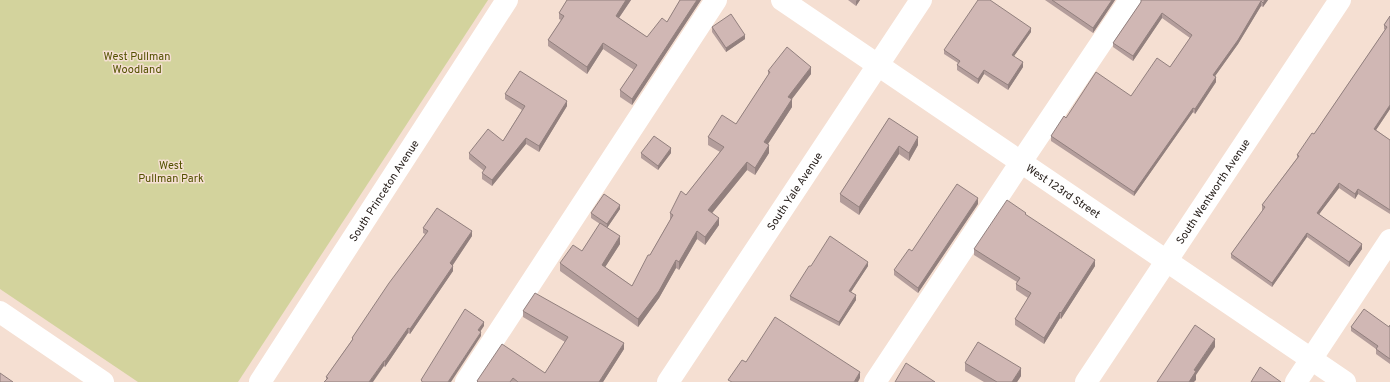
<svg xmlns="http://www.w3.org/2000/svg" width="1390" height="382" font-family="Overpass,sans-serif">
<style>
.green{fill:#d3d39d}
.lines{fill:none;stroke-linecap:round;stroke-linejoin:round}
.minor{stroke:#fff;stroke-width:22}
.wall{fill:#b39d9b}
.shaded-wall{fill:#92807e}
.building{fill:#d0b7b4;stroke:#92807e}
.labels{text-anchor:middle;stroke-width:3;stroke-linejoin:round;paint-order:stroke}
.park-label{font-size:11px;fill:#535100;stroke:#f5dfd2}
.street-label{font-size:11px;fill:#29211d;stroke:#f5dfd2}
</style>
<rect width="100%" height="100%" fill="#f5dfd2"/>
<path class="green" d="M0 0H488L238 382H138L0 289Z"/>
<g class="lines">
<g class="minor">
<path id="s1" d="M782 0 1345 382"/>
<path d="M0 312 103 382"/>
<path id="s2" d="M260 382 507 0"/>
<path d="M466 382 716 0"/>
<path id="s3" d="M668 382 921 0"/>
<path d="M875 382 1021 162 1130 0"/>
<path id="s4" d="M1086 382 1340 0"/>
<path d="M1296 382 1390 240"/>
</g>
</g>
<path class="wall" d="M567 0H631L619 18 647 37 667 22 680 0H701L632 105 620 97V90L634 70 603 49 587 74 548 46V40L561 20 559 19V13Z
M848 0H860L856 6Z
M1045 0H1115L1093 33Z
M1268 0 1263 7 1261 6 1238 44 1215 76 1216 82 1195 114 1193 112 1134 196 1051 141V136L1066 118 1131 96 1170 67 1190 38 1162 18 1133 61 1113 47V43L1141 2Z
M1390 16V109L1376 130 1390 140V214L1358 194 1355 199 1339 188 1319 214 1362 249 1349 267 1307 237 1272 287 1231 258V254L1263 210H1262V205L1297 158V155L1314 134 1385 30 1384 29V25Z
M712 27 745 39 726 52 712 32Z
M1031 32 1014 56 1023 67 1008 90 984 74 978 84 957 70V65L958 63 944 54V50Z
M768 71 811 74 792 99V107L768 144 769 153 755 175 747 170 712 213 719 225 705 245 697 239 679 270 676 268 659 298 638 327 560 271V263L582 251 600 224 591 218V213L620 209 607 228 620 244 605 267 632 286 670 220V213L686 195 720 152 708 145V137L736 124 768 75Z
M505 94 567 106 539 152 526 144 492 186 482 179V173L484 171 469 159V153L503 141 522 110 505 99Z
M889 118 918 145 909 161 899 154 859 215 840 202V194Z
M641 153H671L658 170 641 158Z
M978 204 918 293 894 275V270L912 251Z
M1026 215 1095 266 1061 319 1060 318 1044 344 1015 325V319L1028 298 1016 290V284L1017 282 974 255V249Z
M423 228 472 236 453 265V271L410 334 408 333 385 367 384 366 326 379V377L352 340V338L425 234 423 233Z
M811 266H868L851 292 856 300 839 326 790 300V296Z
M523 311 624 349 603 382H477V381L545 373 565 342 523 317Z
M1390 325V364L1376 354V349L1351 331V327H1389Z
M965 363 1021 376 1017 382H984L965 371Z"/>
<path class="shaded-wall" d="M626 0H631L616 22V16Z
M697 0H701L632 105V99Z
M857 0H860L856 6V1Z
M1112 0H1115L1093 33V28Z
M1265 0H1268L1263 7V3Z
M1261 1V6L1238 44 1213 79V75Z
M1162 13V18L1133 61V56Z
M1031 28V32L1012 59V55Z
M745 35V39L726 52V48Z
M603 43V49L587 74V67Z
M1023 62V67L1008 90V85Z
M811 67V74L788 104V97Z
M984 70V74L978 84V79Z
M1216 77V82L1195 114V109Z
M792 99V107L764 150V142Z
M567 101V106L539 152V146Z
M1390 105V109L1374 133V129Z
M1193 108V112L1134 196V192Z
M918 137V145L909 161V153Z
M526 138V144L492 186V180Z
M769 145V153L755 175V168Z
M899 146V154L859 215V207Z
M671 148V153L658 170V166Z
M747 162V170L708 218V210Z
M1339 183V188L1317 217V213Z
M1358 189V194L1355 199V194Z
M978 198V204L918 293V288Z
M620 205V209L607 228V224Z
M719 218V225L705 245V237Z
M472 231V236L450 269V263Z
M697 231V239L679 270V262Z
M1307 233V237L1272 287V283Z
M620 236V244L602 272V265Z
M1362 244V249L1349 267V262Z
M676 260V268L659 298 638 327V319Z
M1095 260V266L1061 319V313Z
M868 262V266L849 295V291Z
M453 266V271L410 334V329Z
M856 295V300L839 326V322Z
M1060 312V318L1044 344V338Z
M484 322V326L478 335V330Z
M408 328V333L385 367V361Z
M481 332V336L451 382H448Z
M1215 339V347L1196 375V380L1194 382H1189L1194 370Z
M624 343V349L603 382H599Z
M384 361V366L373 382H369Z
M1021 368V376L1017 382H1012Z
M860 372V378L858 382H854Z"/>
<path class="building" d="M567 0H626L616 16 647 37 662 18 667 22 680 0H697L632 99 620 90 637 65 603 43 587 67 548 40 564 16 559 13Z
M978 0H990L1031 28 1012 55 1023 62 1008 85 984 70 978 79 957 65 960 61 944 50Z
M1052 0H1112L1093 28Z
M1141 0H1265L1263 3 1261 1 1238 40 1213 75 1216 77 1195 109 1193 108 1134 192 1051 136 1064 116 1066 118 1096 72 1131 96 1157 58 1170 67 1192 35 1162 13 1133 56 1113 43 1141 2Z
M731 14 745 35 726 48 712 27Z
M1390 16V105L1374 129 1390 140V210L1358 189 1355 194 1339 183 1317 213 1362 244 1349 262 1307 233 1272 283 1231 254 1265 207 1262 205 1299 156 1297 155 1312 133 1314 134 1387 27 1384 25Z
M787 47 811 67 788 97 792 99 764 142 769 145 755 168 747 162 708 210 719 218 705 237 697 231 679 262 676 260 659 291 638 319 560 263 573 245 582 251 600 223 620 236 602 265 632 286 648 255H650L673 215 670 213 681 191 686 195 724 147 708 137 722 115 736 124 770 72 768 71Z
M520 71 567 101 539 146 526 138 492 180 482 173 486 167 469 153 488 129 503 141 525 106 505 94Z
M889 118 918 137 909 153 899 146 859 207 840 194Z
M654 136 671 148 658 166 641 153Z
M957 184 978 198 918 288 894 270 909 249 912 251Z
M604 194 620 205 607 224 591 213Z
M1007 200 1026 213 1025 214 1095 260 1061 313 1060 312 1044 338 1015 319 1031 293 1016 284 1020 278 974 249Z
M437 208 472 231 450 263 453 266 410 329 408 328 385 361H384L369 382H324L328 378 326 377 353 339 352 338 389 283 428 231 423 228Z
M830 236 868 262 849 291 856 295 839 322 790 296 809 266H811Z
M535 293 624 343 599 382H518L513 378 510 382H478L477 381 502 344 545 373 568 337 523 311Z
M465 309 484 322 478 330 481 332 448 382H422V381L421 380Z
M1364 309 1389 327 1390 325V359L1376 349 1378 346 1351 327Z
M775 317 860 372 854 382H732L728 380 742 360 746 362Z
M1195 325 1215 339 1194 370 1196 371 1189 382H1157Z
M978 342 1021 368 1012 382H997L965 363Z
M906 363 935 382H895Z
M1260 367 1281 382H1251Z
M0 373 13 382H0Z"/>
<g class="labels">
<g class="park-label">
<text x="137" y="60">West Pullman<tspan x="137" dy="13">Woodland</tspan></text>
<text x="171" y="169">West<tspan x="171" dy="13">Pullman Park</tspan></text>
</g>
<g class="street-label">
<text dy="4" stroke="none"><textPath href="#s2" startOffset="228">South Princeton Avenue</textPath></text>
<text dy="4" stroke="none"><textPath href="#s3" startOffset="229">South Yale Avenue</textPath></text>
<text dy="4" stroke="none"><textPath href="#s1" startOffset="340">West 123rd Street</textPath></text>
<text dy="4" stroke="none"><textPath href="#s4" startOffset="229">South Wentworth Avenue</textPath></text>
</g>
</g>
</svg>
